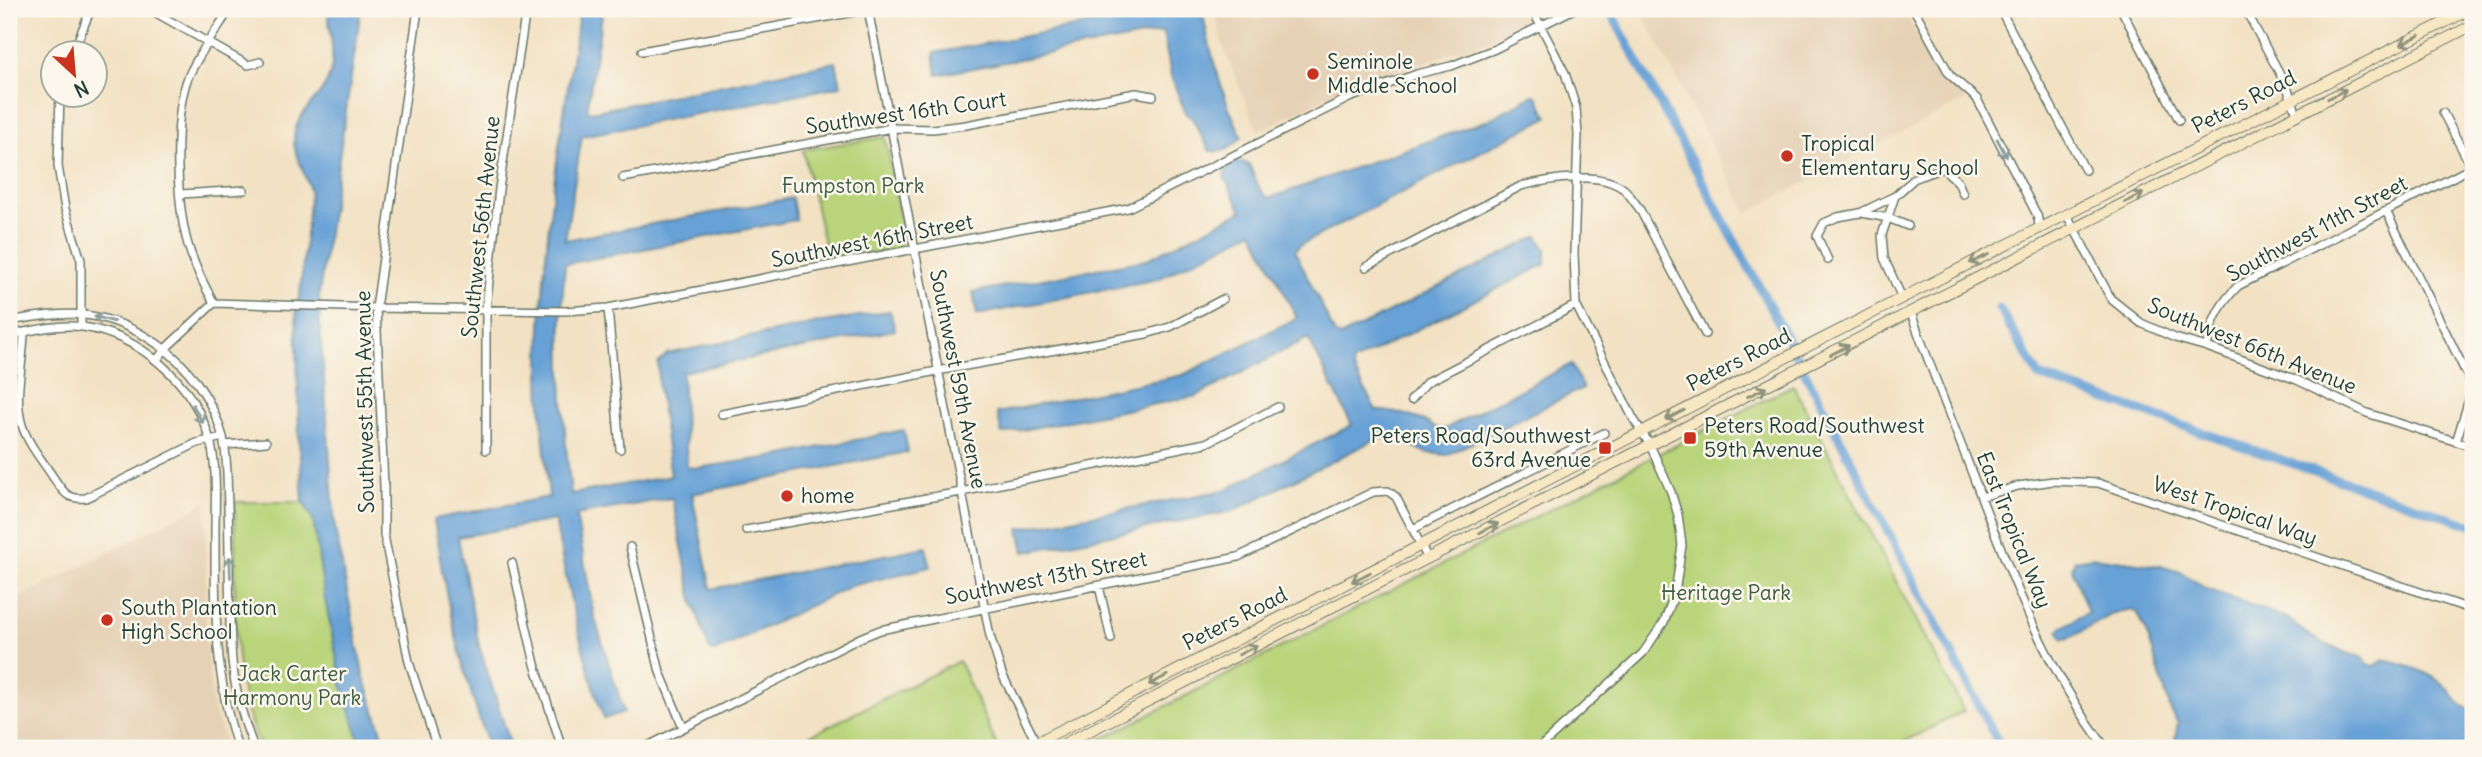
<svg xmlns="http://www.w3.org/2000/svg" width="2482" height="757" font-family="Delius,sans-serif">
<style>
.built{fill:#e5d1b6}
.green{fill:#b9d47a;stroke:#6c8857;stroke-width:2}
.water{fill:#67a1d6;stroke:#436f85;stroke-width:2}
.lines{fill:none;stroke-linecap:round;stroke-linejoin:round}
.canal{stroke:#67a1d6;stroke-width:9}
.minor-casing{stroke:#697666;stroke-width:10}
.secondary-casing{stroke:#697666;stroke-width:12}
.minor{stroke:#fff;stroke-width:7}
.secondary{stroke:#f8e7c3;stroke-width:10}
.oneway{stroke:#8c927c}
.oneway2{stroke:#8f9e9a}
.poi-dot{fill:#c8321e;stroke:#fbf7ec;stroke-width:2.5}
.labels{text-anchor:middle;stroke-width:5;stroke-linejoin:round;paint-order:stroke}
.poi-label{font-size:21px;fill:#1f3d34;stroke:#fbf7ec;text-anchor:start}
.street-label{font-size:21px;fill:#1f3d34;stroke:#fbf7ec}
.park-label{font-size:21px;fill:#3e5b42;stroke:#fbf7ec}
</style>
<rect width="100%" height="100%" fill="#fbf7ec"/>
<filter id="ink" filterUnits="userSpaceOnUse"><feTurbulence type="fractalNoise" baseFrequency=".0143" numOctaves="2"/><feDisplacementMap in="SourceGraphic" scale="14" xChannelSelector="R" yChannelSelector="G"/><feConvolveMatrix kernelMatrix="1 2 1 2 8 2 1 2 1" color-interpolation-filters="sRGB"/></filter>
<filter id="wash" filterUnits="userSpaceOnUse"><feTurbulence type="fractalNoise" baseFrequency=".00686" numOctaves="4" result="noise"/><feDisplacementMap in="SourceGraphic" scale="28" xChannelSelector="R" yChannelSelector="G"/><feGaussianBlur stdDeviation="1.57" result="paint"/><feColorMatrix in="noise" values="0 0 0 0 0 0 0 0 0 0 0 0 0 0 0 0 0 1.4 0 .05"/><feComposite in="paint" operator="in"/></filter>
<g filter="url(#wash)">
<rect width="100%" height="100%" fill="#f2e1c3"/>
<path class="built" d="M1215 9H1551L1482 43 1344 89 1258 132 1223 47Z
M1640 9H1903L1941 81 1967 99 1747 213Z
M206 502V636L212 706 228 748H9V603Z"/>
<path class="green" d="M885 137 904 242 897 249 828 261 803 150Z
M1793 385 1964 711 1891 748H1084Z
M235 502H303L313 519 325 599 342 684 362 748H261C227 678 236 580 235 502Z
M959 661 998 748H785Z"/>
<path class="water" d="M328 9H361L319 294 320 326 335 528 363 674 387 748H362L342 684 325 599 313 519 303 502 299 441 296 306 300 294 310 192C307 174 294 158 294 140 294 111 323 100 330 74 336 53 329 30 328 9Z
M580 9H603L587 110 591 112 836 62 841 86 582 136 565 240 792 198 796 220 565 264C558 340 562 418 571 494L671 476 658 384V363L667 354 817 323 890 311 895 330 682 372 687 467 697 468 778 456 904 430 908 452 692 494 711 589 926 547 930 567 851 586 714 652 709 649 693 601 672 498 576 515 594 616 624 712 604 719C582 654 567 588 555 520L458 537 479 646 511 746 488 744C462 671 444 596 434 519L549 497C545 451 539 404 540 358 542 241 562 124 580 9Z
M1161 9H1202C1210 53 1221 96 1242 136 1232 148 1226 153 1210 151L1192 118 1186 114 1171 76 1163 32 937 75 934 53 1161 11Z
M1533 95 1537 96 1548 117 1300 245 1295 251 1335 334 1340 337 1538 236 1546 250V264L1357 360 1353 362V368L1376 410 1403 414 1425 421 1435 428 1445 429 1452 425 1571 364 1583 388 1447 455 1426 453 1407 443 1380 437 1233 511 1024 552 1019 529 1225 490 1352 425 1308 338 1197 396 1002 434 997 413 1183 375 1297 318 1253 231 1158 279 977 315 973 292 1146 260 1242 211 1224 177 1228 166 1238 161 1249 164C1254 175 1259 194 1270 198L1488 120Z
M2093 557 2160 566 2181 572 2207 589 2289 619C2303 636 2341 653 2362 657L2368 664 2374 666 2384 660C2407 666 2427 670 2445 686 2459 699 2453 703 2473 711V748H2177L2175 739 2178 723 2172 714 2149 639 2136 611 2131 609 2111 615 2070 638 2063 639 2058 630 2088 612 2072 569 2075 560Z"/>
<g class="lines">
<path class="canal" d="M1609 9 1788 340 2001 748
M1999 308 2039 376 2473 526"/>
</g>
</g>
<g filter="url(#ink)">
<g class="lines">
<defs>
<path id="minor" d="M149 9 248 65 260 62
M418 9 376 308 384 486V535L409 662 437 748
M868 9 990 636 1002 674 1039 748
M1532 9 1565 73 1576 108 1578 135 1574 253 1576 305 1633 418 1650 445 1671 492 1678 515 1682 545 1675 593 1664 622 1643 653 1539 748
M1914 9 1950 75 1977 99 2037 215 2040 229
M2000 9 2085 170
M2121 9 2179 120
M2245 9 2287 87 2297 114
M642 51 871 9
M73 52 91 9
M60 94 58 166 65 209 81 260V327
M2443 113 2472 168
M623 178 892 128 933 129 966 125 1136 93 1153 96
M181 194 244 190
M1895 196 1882 235 1884 258 1902 298
M2386 211 2469 379 2471 393 2456 442
M1862 213 1888 218 1908 226
M2067 215 2111 299 2141 323 2175 338 2207 347 2297 380 2367 413 2473 447
M1828 260 1817 236 1824 223 1838 217 1860 213 1895 196 1915 178 1943 168 1958 182 1963 194
M1366 267 1521 186C1549 179 1601 170 1625 190 1630 195 1634 202 1639 208L1705 334
M214 303C205 287 197 271 191 254 176 213 173 125 186 83 192 63 218 28 230 9
M608 308 620 449
M1911 313C1933 375 1958 435 1981 497 2014 584 2049 674 2106 748
M9 321C69 311 104 308 156 343 188 364 213 400 223 437 228 459 227 484 228 506 230 557 228 610 232 661 235 691 243 720 254 748
M24 332C24 361 13 396 22 425 28 444 42 460 53 477 63 492 67 500 86 498L197 443 223 437
M9 335C32 331 59 323 83 327 140 336 192 381 209 437 218 465 215 503 215 532 215 606 214 678 238 748
M2207 347C2211 321 2220 304 2238 286L2473 167
M157 360 165 349 214 303 376 308 565 311 608 308 1128 208 1349 98 1417 74 1451 66 1495 49 1574 9
M1411 400 1427 382 1576 305
M722 414 937 371 1146 334 1170 327 1223 299
M224 445 266 442
M486 450V309L499 189 526 9
M1981 497 2018 486 2053 481 2098 483 2473 610
M1413 529 1604 433
M746 530 961 492 1206 443 1278 407
M630 547 660 672 683 727
M512 563 535 664 562 748
M1099 586 1111 639
M644 748 860 638 880 630 1238 557 1373 492 1388 491 1396 497 1428 559"/>
<path id="secondary" d="M1026 748 1902 298 2471 9
M1056 748 2473 25"/>
</defs>
<use href="#minor" class="minor-casing"/>
<use href="#secondary" class="secondary-casing"/>
<use href="#minor" class="minor"/>
<use href="#secondary" class="secondary"/>
</g>
<defs><path id="oneway-shaft" d="M-6 0H5M1.5-3L5.5 0L1.5 3" fill="none" stroke-width="1.6" stroke-linecap="round" stroke-linejoin="round" transform="scale(1.75)"/></defs>
<g class="oneway">
<use href="#oneway-shaft" transform="translate(2410 40) rotate(153)"/>
<use href="#oneway-shaft" transform="translate(2337 94) rotate(-27)"/>
<use href="#oneway-shaft" transform="translate(2134 198) rotate(-27)"/>
<use href="#oneway-shaft" transform="translate(1979 259) rotate(154)"/>
<use href="#oneway-shaft" transform="translate(1840 350) rotate(-27)"/>
<use href="#oneway-shaft" transform="translate(1757 392) rotate(-26)"/>
<use href="#oneway-shaft" transform="translate(1675 415) rotate(153)"/>
<use href="#oneway-shaft" transform="translate(1489 528) rotate(-27)"/>
<use href="#oneway-shaft" transform="translate(1361 577) rotate(153)"/>
<use href="#oneway-shaft" transform="translate(1248 650) rotate(-27)"/>
<use href="#oneway-shaft" transform="translate(1158 680) rotate(153)"/>
</g>
<g class="oneway2">
<use href="#oneway-shaft" transform="translate(2002 148) rotate(62)"/>
<use href="#oneway-shaft" transform="translate(104 319) rotate(-164)"/>
<use href="#oneway-shaft" transform="translate(198 414) rotate(61)"/>
<use href="#oneway-shaft" transform="translate(230 567) rotate(-92)"/>
</g>
</g>
<g class="poi-dot">
<circle cx="1313" cy="74" r="7"/>
<circle cx="1787" cy="156" r="7"/>
<rect x="1683" y="431" width="14" height="14" rx="3.5"/>
<rect x="1598" y="441" width="14" height="14" rx="3.5"/>
<circle cx="787" cy="496" r="7"/>
<circle cx="107" cy="620" r="7"/>
</g>
<g class="labels">
<g class="poi-label">
<text x="1327" y="69">Seminole<tspan x="1327" dy="24">Middle School</tspan></text>
<text x="1801" y="151">Tropical<tspan x="1801" dy="24">Elementary School</tspan></text>
<text x="1704" y="433">Peters Road/Southwest<tspan x="1704" dy="24">59th Avenue</tspan></text>
<text x="1591" y="443" text-anchor="end">Peters Road/Southwest<tspan x="1591" dy="24">63rd Avenue</tspan></text>
<text x="801" y="503">home</text>
<text x="121" y="615">South Plantation<tspan x="121" dy="24">High School</tspan></text>
</g>
<g class="street-label">
<text transform="translate(2244 102) rotate(-27)" y="7">Peters Road</text>
<text transform="translate(906 113) rotate(-8)" y="7">Southwest 16th Court</text>
<text transform="translate(481 227) rotate(-84)" y="7">Southwest 56th Avenue</text>
<text transform="translate(2317 229) rotate(-28)" y="7">Southwest 11th Street</text>
<text transform="translate(872 241) rotate(-11)" y="7">Southwest 16th Street</text>
<text transform="translate(2252 346) rotate(22)" y="7">Southwest 66th Avenue</text>
<text transform="translate(1739 360) rotate(-27)" y="7">Peters Road</text>
<text transform="translate(958 379) rotate(79)" y="7">Southwest 59th Avenue</text>
<text transform="translate(365 402) rotate(-91)" y="7">Southwest 55th Avenue</text>
<text transform="translate(2235 511) rotate(19)" y="7">West Tropical Way</text>
<text transform="translate(2014 530) rotate(68)" y="7">East Tropical Way</text>
<text transform="translate(1046 578) rotate(-11)" y="7">Southwest 13th Street</text>
<text transform="translate(1235 619) rotate(-27)" y="7">Peters Road</text>
</g>
<g class="park-label">
<text x="853" y="193">Fumpston Park</text>
<text x="1726" y="600">Heritage Park</text>
<text x="292" y="681">Jack Carter<tspan x="292" dy="24">Harmony Park</tspan></text>
</g>
</g>
<rect width="2482" height="757" fill="none" stroke="#fbf7ec" stroke-width="35"/>
<g transform="translate(74 74) rotate(154)"><circle r="33" fill="#fbf7ec" stroke="#a3ada2" stroke-width="2"/>
<path d="M0-5L12 26L0 18L-12 26Z" fill="#c8321e"/>
<text y="-10" font-size="19" font-weight="bold" text-anchor="middle" fill="#1f3d34">N</text>
</g>
</svg>
